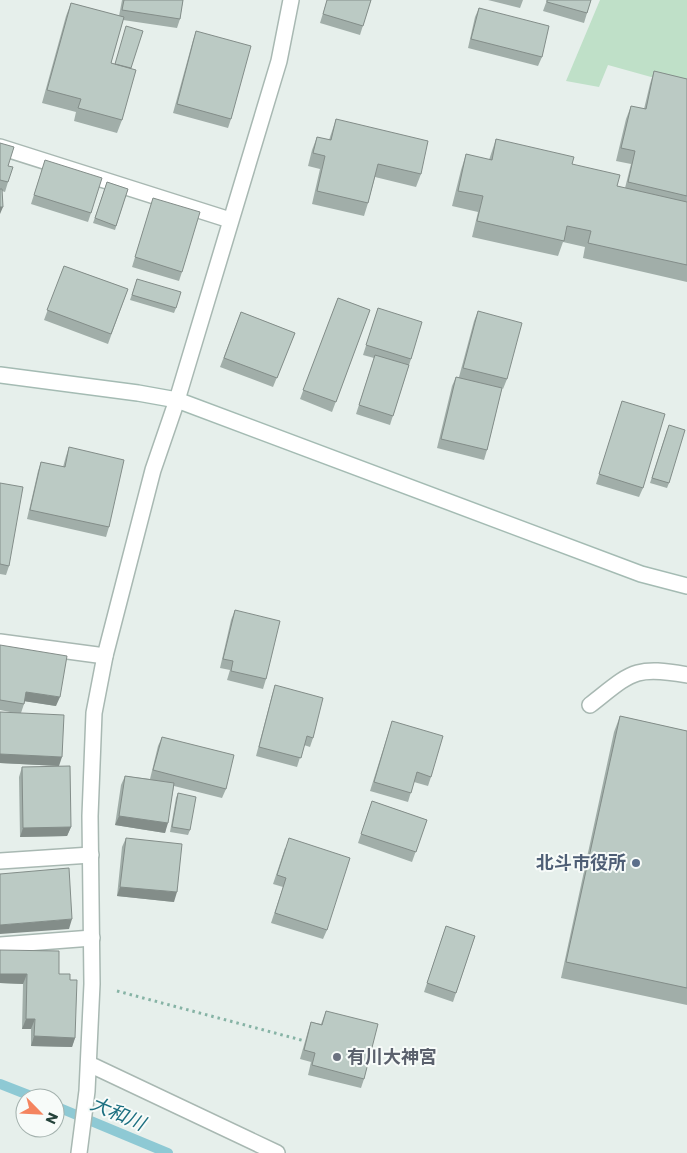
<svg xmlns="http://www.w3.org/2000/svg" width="687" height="1153" font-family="Poppins,'Noto Sans JP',sans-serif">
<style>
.green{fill:#bfe0c8}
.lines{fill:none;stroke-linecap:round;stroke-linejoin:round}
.stream{stroke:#8ec9d4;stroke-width:10}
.lane-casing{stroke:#a8b8b2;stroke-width:18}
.street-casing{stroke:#a8b8b2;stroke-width:18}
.secondary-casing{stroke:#a4bbb3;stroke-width:18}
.path{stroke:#86b3a5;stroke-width:3;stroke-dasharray:2.5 4;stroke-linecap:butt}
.lane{stroke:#fff;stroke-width:15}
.street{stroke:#fff;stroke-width:15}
.secondary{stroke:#fff;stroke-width:15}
.wall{fill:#a1aea9}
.shaded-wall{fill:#838d89}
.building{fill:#bbcac4;stroke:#838d89}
.service-dot{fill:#5c6f8a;stroke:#f7fbf9;stroke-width:2}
.worship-dot{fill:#6b7280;stroke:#f7fbf9;stroke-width:2}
.labels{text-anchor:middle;stroke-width:4;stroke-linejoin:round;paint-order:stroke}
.service-label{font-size:18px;font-weight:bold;fill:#4e5e75;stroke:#f7fbf9;text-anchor:end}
.worship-label{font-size:18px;font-weight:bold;fill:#5b616d;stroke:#f7fbf9;text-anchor:start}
.water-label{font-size:19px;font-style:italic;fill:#1c6f80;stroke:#f7fbf9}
</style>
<rect width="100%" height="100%" fill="#e6efeb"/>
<path class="green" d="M600 0H687V87L608 65 599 87 566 81Z"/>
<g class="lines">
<path class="stream" d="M0 1084 36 1098
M55 1106 168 1153"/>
<defs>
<path id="lane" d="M0 147 230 220
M0 642 105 656
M590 705C631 673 634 665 687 675
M0 861 91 855
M0 945 92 938"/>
<path id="street" d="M89 1064 277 1153
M79 1153 87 1091 92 984 90 816 94 713 105 656 153 470 177 400 279 61 291 0"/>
<path id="secondary" d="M0 375 138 393 177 400 641 574 687 586"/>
</defs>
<use href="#lane" class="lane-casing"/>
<use href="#street" class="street-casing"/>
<use href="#secondary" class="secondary-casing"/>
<path class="path" d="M117 991 305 1041"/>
<use href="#lane" class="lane"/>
<use href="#street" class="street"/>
<use href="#secondary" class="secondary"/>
</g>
<path class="wall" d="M122 0H183L180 19 177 28 123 20 111 63 131 68 122 120 117 133 74 121 76 112 42 103 66 16 71 3 119 16Z
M327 0H371L360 35 320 23Z
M488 0H523L520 8Z
M547 0H591L584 23 543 11Z
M479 8 542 57 538 66 468 48 475 17Z
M196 31 231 119 228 128 173 113 193 40Z
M654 71 687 79V282L583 258 585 247 563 242 558 256 472 237 478 212 452 206 461 170 466 154 489 160 496 139 572 164 617 186 625 188 631 164 616 161 626 119 631 106 644 109 650 84Z
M336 119 421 174 416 187 375 177 368 203 364 216 312 204 320 169 308 166 312 150 317 137 329 140Z
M0 143 8 166V182L5 192 2 191 0 214Z
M45 160 91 213 88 222 31 204Z
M107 182 128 189 115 230 93 223Z
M153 198 182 272 179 281 132 267Z
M64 266 128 289 108 344 44 320Z
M137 279 176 308 174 313 130 300Z
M338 298 370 310 332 412 300 399Z
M378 308 411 359 390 425 356 414 374 358 363 355Z
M478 311 507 379 503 389 502 388 487 450 484 460 437 448 452 386 456 377H459L474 321Z
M241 312 295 333 273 387 220 367Z
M622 401 643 488 639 497 596 484Z
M667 430 669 483 667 488 650 483Z
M69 447 109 527 106 537 27 519 38 471 41 462 63 467 66 456Z
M0 483 9 566 6 575 0 574Z
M235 610 266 679 263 689 227 680 230 670 220 668 231 620Z
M0 645 56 706 25 701 21 713 59 766 0 763V712L15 713 0 710Z
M275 685 313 738 310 747 304 745 297 767 256 756 272 695Z
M620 716 687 731V1005L561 978 614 732Z
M392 721 431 777 428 786 414 782 408 802 370 791Z
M162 737 226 789 222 798 174 786 165 833 115 825 121 785 125 776 150 779 158 746Z
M22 767 71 827 67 836 20 837 19 777Z
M178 793 190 830 188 835 170 832 176 798Z
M372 801 427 820 412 862 358 843Z
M126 838 174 902 117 896 122 847Z
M285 848 327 930 323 939 271 923 283 887 273 884Z
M446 926 475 936 453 1002 424 992Z
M0 950 59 974 70 980 75 1038 72 1047 31 1046V1029H22L23 984 0 983Z
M326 1011 364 1079 361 1088 308 1075 311 1062 300 1059 308 1031 311 1022 321 1024Z"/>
<path class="shaded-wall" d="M0 207H3L0 214Z
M26 692 60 697 56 706 23 701Z
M0 754 62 757 59 766 0 763Z
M119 816 168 823 165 833 115 825Z
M71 827 67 836 20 837 23 828Z
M120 887 177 892 174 902 117 896Z
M72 919 69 929 0 934V925Z
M0 974H27L23 984 0 983Z
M26 1019H35L31 1029H22Z
M34 1036 75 1038 72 1047 31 1046Z"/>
<path class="building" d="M124 0H183L180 19 122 10Z
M327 0H371L363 26 323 14Z
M547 0H591L587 13 547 2Z
M71 3 124 17 111 63 136 70 122 120 78 108 81 99 47 90Z
M479 8 549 26 542 57 471 39Z
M126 26 143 31 131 68 115 64Z
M196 31 251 46 231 119 177 104Z
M654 71 687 79V196L628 182 635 151 621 148 631 106 646 109Z
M336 119 428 141 421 174 378 164 368 203 317 191 325 156 313 153 317 137 331 140Z
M496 139 574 157 572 164 620 175 617 186 687 202V265L588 243 591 231 567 226 564 241 477 221 483 196 458 191 466 154 492 160Z
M0 143 14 147 8 166 13 167 8 182 0 180Z
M45 160 102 178 91 213 34 195Z
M107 182 128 189 116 226 95 218Z
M0 189H2L3 207H0Z
M153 198 200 212 182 272 135 257Z
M64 266 128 289 111 334 47 310Z
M137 279 181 292 176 308 132 295Z
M338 298 370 310 336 402 303 390Z
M378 308 422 322 411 359 366 345Z
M478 311 522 323 507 379 463 368Z
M241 312 295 333 277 378 224 358Z
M375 355 409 365 393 416 359 405Z
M456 377 502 388 487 450 441 439Z
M622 401 665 414 643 488 599 474Z
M669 425 685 430 669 483 652 478Z
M69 447 124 460 109 527 30 510 41 462 65 467Z
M0 483 23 487 9 566 0 564Z
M235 610 280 621 266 679 231 671 233 661 223 659Z
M0 645 67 656 60 697 26 692 24 704 0 700Z
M275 685 323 698 313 738 307 736 301 758 259 747Z
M0 712 64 715 62 757 0 754Z
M620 716 687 731V988L566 962Z
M392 721 443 736 431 777 417 772 411 793 374 782Z
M162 737 234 755 226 789 153 770Z
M70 766 71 827 23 828 22 767Z
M125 776 174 783 168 823 119 816Z
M178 793 196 797 190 830 172 827Z
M372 801 427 820 416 852 361 834Z
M126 838 182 844 177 892 120 887Z
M289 838 350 858 327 930 275 913 286 878 277 875Z
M69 868 72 919 0 925V874Z
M446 926 475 936 456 993 427 983Z
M0 950 59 951V974H70V980H77L75 1038 34 1036 35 1019H26L27 974H0Z
M326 1011 378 1024 364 1079 312 1065 315 1053 304 1050 311 1022 322 1025Z"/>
<circle class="service-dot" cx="636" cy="863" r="5"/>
<circle class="worship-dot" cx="337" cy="1057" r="5"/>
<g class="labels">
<g class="service-label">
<text x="626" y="869">北斗市役所</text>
</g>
<g class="worship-label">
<text x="347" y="1063">有川大神宮</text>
</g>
<g class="water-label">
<text transform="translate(118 1113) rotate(23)" y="7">大和川</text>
</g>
</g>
<g transform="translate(40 1113) rotate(114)"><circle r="24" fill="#f7fbf9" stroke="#a3b1ad"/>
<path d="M0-4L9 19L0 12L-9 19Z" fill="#f4845f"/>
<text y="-8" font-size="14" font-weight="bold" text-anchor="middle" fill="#24423a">N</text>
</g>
</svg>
